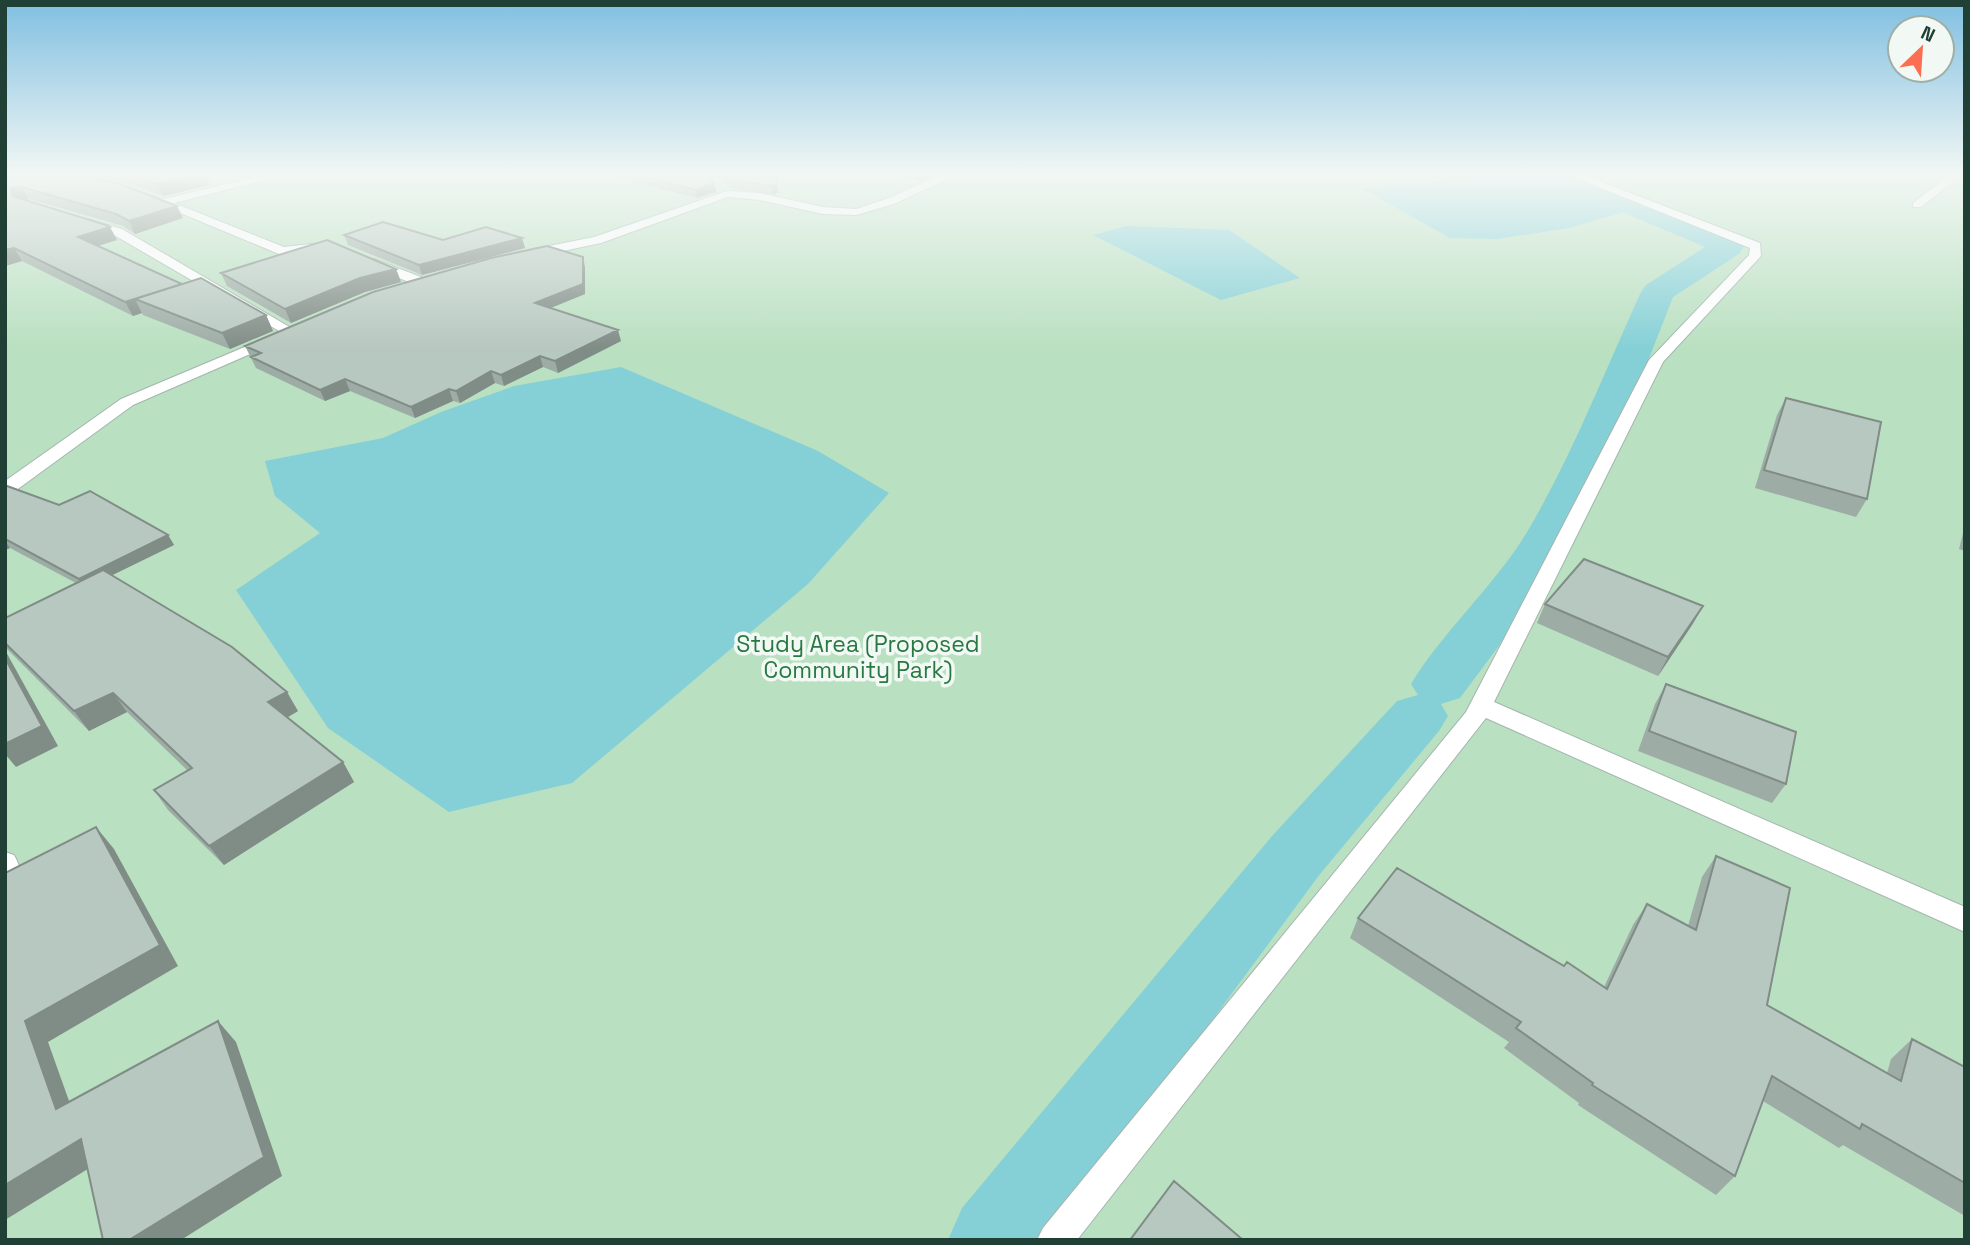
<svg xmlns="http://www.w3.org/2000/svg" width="1970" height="1245" font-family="'Space Grotesk',sans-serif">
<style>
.green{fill:#b9e0c0}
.water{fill:#85d0d6}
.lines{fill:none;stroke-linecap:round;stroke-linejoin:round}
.canal{fill:#85d0d6;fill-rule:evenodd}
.minor-casing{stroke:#a4b5ae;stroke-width:2}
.minor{fill:#fff;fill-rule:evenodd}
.wall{fill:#9daca5}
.shaded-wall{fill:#808c86}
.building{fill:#b7c8c0;stroke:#808c86;stroke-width:2}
.labels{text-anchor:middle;stroke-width:7;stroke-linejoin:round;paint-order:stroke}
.park-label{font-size:23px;fill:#277941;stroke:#f2f9f5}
</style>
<rect width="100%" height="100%" fill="#e2ede7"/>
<path class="green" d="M5 174H1965V1240H5Z"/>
<path class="water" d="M1542 174 1575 184 1627 211 1569 228 1497 239 1450 238 1361 188 1425 184 1467 175Z
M1127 226 1229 230 1300 278 1221 300 1093 235Z
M621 367 818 451 889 493 808 584 572 783 449 812 328 728 236 590 320 533 275 496 265 461 383 438 441 412 514 386Z"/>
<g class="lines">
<path class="canal" d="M1544 174C1555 174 1570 172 1581 175 1606 180 1733 231 1744 247L1739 254 1673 297 1611 456 1576 531 1513 627 1460 698 1441 704 1448 716 1439 731 1320 874 1050 1240H948L962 1208 1272 836 1397 701 1418 695 1411 684C1445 628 1497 584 1530 527 1573 453 1605 371 1641 292L1646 285 1705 247 1547 180Z"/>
<defs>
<path id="minor" d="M269 174 285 175 174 203 284 247 320 243 324 244V250L279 254 147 199 153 196 164 199Z
M944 174H958L894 204 856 215 823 214 760 200 728 197 601 243 529 258 523 254 529 250 594 237 727 191 760 193 823 207 856 209 886 199Z
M1566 174H1581L1760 243 1761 256 1663 362 1494 702 1965 907V932L1486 718 1077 1240H1037L1043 1228 1466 712 1649 360 1749 255 1750 248Z
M1951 174H1963L1921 207H1913V203Z
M87 219 122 229 298 332 296 335H286L114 235 83 225 81 223Z
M374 259 426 279 428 282 421 286 416 285 370 266V260Z
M273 335 280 339 278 342 133 405 11 494 5 495V481L121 399Z
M5 852 14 855C21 867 25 884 19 896L5 901Z"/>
</defs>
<use href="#minor" class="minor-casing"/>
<use href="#minor" class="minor"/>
</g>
<path class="wall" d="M5 174 177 206 183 218 135 234 123 226 29 199 24 200 117 240 98 245 183 284 266 315 273 331 230 349 143 315 142 313 133 316 22 261 5 266Z
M79 174H205L210 185 163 196 131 184Z
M603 174H703L714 183 716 192 697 198Z
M711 174H776L778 192 773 195 731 188 714 175Z
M890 174H945L918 181Z
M344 235 443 240 522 238 525 248 422 275 348 245Z
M585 267V294L551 308 621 341 558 373 543 367 504 386 495 383 460 403 453 401 415 418 350 391 325 401 256 368 245 346Z
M396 269 401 282 365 292 291 323 227 286 221 273Z
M1786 398 1867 499 1856 517 1755 488 1777 415Z
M5 487 59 505 168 535 174 545 112 575 298 711 287 718 343 762 354 782 224 865 168 810 154 790 188 771 127 712 89 731 5 647V618L76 583 10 548 5 550Z
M1965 525V551L1959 549Z
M1545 604 1703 606 1692 625 1658 676 1537 623Z
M1666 684 1786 784 1772 803 1638 751 1655 704Z
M1716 856 1767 1005 1887 1073 1891 1059 1912 1039 1965 1067V1216L1843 1145 1839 1148 1763 1101 1735 1176 1716 1195 1578 1105 1579 1103 1504 1048 1509 1042 1350 938 1358 918 1564 966 1604 987 1633 925 1647 904 1688 926 1702 877Z"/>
<path class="shaded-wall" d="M201 174H205L210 185 163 196 157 184Z
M945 174 918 181V175Z
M714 183 716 192 697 198 696 190Z
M777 184 778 192 773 195 772 186Z
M22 187 29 199 18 200 12 196 11 188Z
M177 206 183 218 135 234 129 221Z
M110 227 117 240 85 250 78 237Z
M522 238 525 248 422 275 419 265Z
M14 248 22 261 5 266V250Z
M583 257 585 267V294L538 313 535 303Z
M396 269 401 282 365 292 291 323 285 309 360 278Z
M182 284 135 299 142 313 133 316 125 302Z
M266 315 273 331 230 349 222 333Z
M618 330 621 341 558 373 555 361Z
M540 356 543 367 504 386 501 375Z
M491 371 495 383 460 403 456 391Z
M345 379 350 391 325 401 320 390Z
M449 389 453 401 415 418 411 407Z
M168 535 174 545 86 588 79 579Z
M5 541 10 548 5 550Z
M1703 606 1692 625 1658 676 1668 657Z
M5 650 58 746 16 767 5 754Z
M287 692 298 711 279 722 268 702Z
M113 693 127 712 89 731 74 711Z
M343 762 354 782 224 865 209 846Z
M96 827 114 849 178 966 48 1042 79 1129 56 1109 25 1021Z
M218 1021 236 1042 282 1176 181 1240H129Z
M81 1139 104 1159 5 1220V1185Z"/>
<path class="building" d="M5 174H77L120 184 177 206 129 221 116 214 22 187 11 188 12 196 106 225 110 227 78 237 182 284 125 302 14 248 5 250Z
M129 174H201L157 184Z
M634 174H703L709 177 714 183 696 190Z
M722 174H776L777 184 772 186 730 180Z
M383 222 443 240 486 227 522 238 419 265 344 235Z
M327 240 396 269 360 278 285 309 221 273Z
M547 246 583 257V284L535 303 618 330 555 361 540 356 501 375 491 371 456 391 449 389 411 407 345 379 320 390 251 357 261 353 245 346 373 292 491 258Z
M201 278 266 315 222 333 135 299Z
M1786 398 1881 422 1867 499 1764 470Z
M7 486 59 505 90 491 168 535 79 579 5 539V487Z
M1584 559 1703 606 1668 657 1545 604Z
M103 570 232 647 287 692 268 702 343 762 209 846 154 790 192 768 113 693 74 711 5 643V618Z
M5 658 42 726 5 744Z
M1666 684 1796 732 1786 784 1649 731Z
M96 827 160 945 25 1021 56 1109 218 1021 264 1157 129 1240H103L81 1139 5 1185V873Z
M1716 856 1790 888 1767 1005 1901 1081 1912 1039 1965 1067V1183L1862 1124 1860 1129 1772 1076 1735 1176 1592 1085 1593 1083 1516 1028 1521 1022 1358 918 1397 868 1564 966 1567 962 1607 989 1647 904 1696 930Z
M1174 1181 1243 1240H1130Z"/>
<linearGradient id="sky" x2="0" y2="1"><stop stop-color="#80bfe1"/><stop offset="0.5" stop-color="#f2f7f4"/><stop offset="1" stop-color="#f2f7f4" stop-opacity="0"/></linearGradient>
<rect width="1970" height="349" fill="url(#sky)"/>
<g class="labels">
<g class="park-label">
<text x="858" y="652">Study Area (Proposed<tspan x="858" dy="26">Community Park)</tspan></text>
</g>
</g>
<rect width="1970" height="1245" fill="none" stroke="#203f35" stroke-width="14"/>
<g transform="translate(1921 49) rotate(25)"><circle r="33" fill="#f2f9f5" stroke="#9eafa8" stroke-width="2"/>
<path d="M0-5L12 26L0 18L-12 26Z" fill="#fc6e51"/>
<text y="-10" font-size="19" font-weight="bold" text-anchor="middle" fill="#203f35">N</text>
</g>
</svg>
